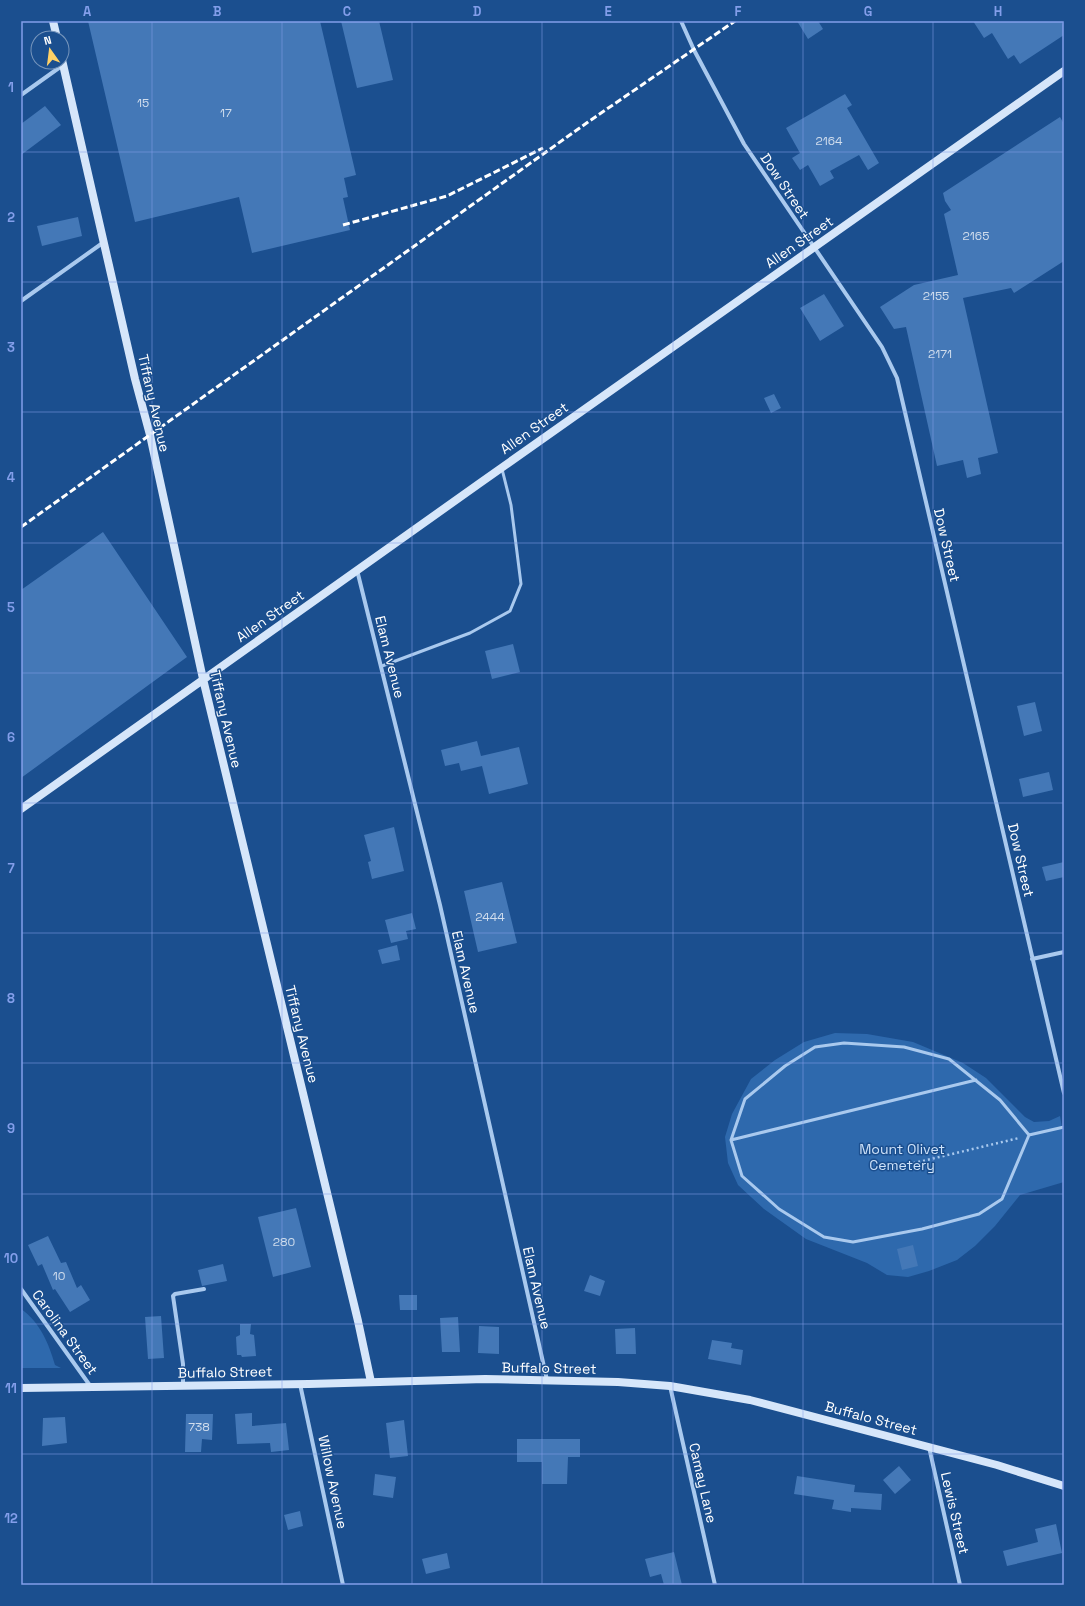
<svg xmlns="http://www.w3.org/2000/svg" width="1085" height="1606" font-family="'Space Grotesk',sans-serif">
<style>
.green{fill:#2e69ad}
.building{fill:#4478b7}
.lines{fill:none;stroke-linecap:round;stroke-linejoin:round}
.path{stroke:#a9c9ee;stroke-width:2.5;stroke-dasharray:2 3;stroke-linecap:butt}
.lane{stroke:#a9c9ee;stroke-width:3}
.street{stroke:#a9c9ee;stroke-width:4}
.secondary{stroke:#d6e6fa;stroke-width:8}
.rail{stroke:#fff;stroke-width:3;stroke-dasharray:7 3;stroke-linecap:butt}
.grid{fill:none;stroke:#839eea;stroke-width:1;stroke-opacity:0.55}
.labels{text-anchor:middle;stroke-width:3;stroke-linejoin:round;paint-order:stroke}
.number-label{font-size:12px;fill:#d0dded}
.street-label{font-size:14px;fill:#fff;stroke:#1b4f8f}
.park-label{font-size:14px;fill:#cfe3fa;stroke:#1b4f8f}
.neatline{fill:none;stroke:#839eea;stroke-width:1.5}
.grid-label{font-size:13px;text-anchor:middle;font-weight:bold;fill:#839eea}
</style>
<rect width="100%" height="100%" fill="#1b4f8f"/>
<path class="green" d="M835 1033 867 1034 913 1042 963 1063 986 1078 1025 1117 1034 1122 1049 1121 1060 1116 1064 1139V1182L1020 1195 995 1226 975 1246 957 1260 929 1271 908 1277 887 1275 867 1263 806 1239 764 1209 738 1185 728 1163 725 1137 732 1114 751 1079 775 1060 804 1042Z
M21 1309C40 1322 49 1344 55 1365L61 1368H21Z"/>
<path class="building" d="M88 21H320L356 175 344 178 348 197 343 198 350 230 252 253 239 197 135 222Z
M341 21H379L393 80 357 88Z
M797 21H818L823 29 808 39Z
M973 21H1061L1064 26V35L1020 64 1014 55 1008 59 992 33 984 38Z
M845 94 852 105 847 108 879 163 868 170 859 155 830 171 834 178 820 186 808 165 800 170 792 158 800 153 786 128Z
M45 106 61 125 21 155V124Z
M1060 117 1064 124V261L1014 293 1011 288 963 298 998 453 978 458 981 474 967 478 963 460 937 466 906 327 894 329 880 307 914 285 958 275 944 214 951 210 945 201 943 193Z
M78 217 82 236 42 246 37 226Z
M824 294 844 326 820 341 800 308Z
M774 394 781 408 771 413 764 398Z
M103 532 187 657 21 778V590Z
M513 644 520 672 492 679 485 651Z
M1035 702 1042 731 1024 736 1017 706Z
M477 741 481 756 519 747 528 784 489 794 482 766 461 771 459 763 445 766 441 750Z
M1049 772 1053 790 1023 797 1019 779Z
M394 827 404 871 372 879 368 862 371 861 364 835Z
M1064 862V877L1046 881 1042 867Z
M502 882 517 943 478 952 464 891Z
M412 913 416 929 406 931 408 939 391 943 385 920Z
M397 945 400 960 382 964 378 950Z
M296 1208 311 1267 273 1277 258 1217Z
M48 1236 61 1263 66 1262 77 1288 81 1285 90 1300 70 1312 55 1289 53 1290 42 1264 38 1266 28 1245Z
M913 1245 918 1266 902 1270 897 1249Z
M223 1264 227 1281 202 1286 198 1270Z
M590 1275 605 1281 600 1296 584 1291Z
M399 1295H417V1310H400Z
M161 1316 164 1358 148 1359 145 1317Z
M458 1317 460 1352H442L440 1318Z
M240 1324H251L250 1334 254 1335 256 1356 242 1357 241 1355H237L236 1337 240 1335Z
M479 1326 499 1327V1354L478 1353Z
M635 1328 636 1354H616L615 1329Z
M712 1340 732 1343 731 1348 743 1350 741 1365 708 1359Z
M252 1413V1426L286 1423 289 1450 271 1452 270 1443 237 1444 235 1414Z
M186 1414H213L212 1440 202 1439 201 1452H185Z
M65 1417 67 1443 42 1446 43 1418Z
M404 1420 408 1456 390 1458 386 1423Z
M517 1439H580V1457H568L567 1484H542V1462H517Z
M899 1466 911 1480 895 1494 883 1480Z
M375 1474 396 1477 393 1498 373 1495Z
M797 1476 855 1485 854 1492 882 1494 881 1510 851 1508V1512L832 1509 834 1500 794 1494Z
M300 1511 303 1526 288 1530 284 1515Z
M1056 1524 1062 1553 1007 1566 1003 1551 1038 1542 1035 1529Z
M674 1552 682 1585H664L661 1574 650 1577 645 1559Z
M447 1553 450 1568 426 1574 422 1559Z"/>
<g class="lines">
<path class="path" d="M889 1169 1019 1138"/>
<path class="lane" d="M382 666 470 633 510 611 521 584 511 505 502 469
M844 1043 904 1047 949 1059 1000 1100 1029 1135 1002 1199 979 1214 922 1229 853 1242 824 1237 779 1209 742 1176 731 1140 745 1099 785 1066 815 1047Z
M1029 1135 1064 1127
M731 1140 976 1080"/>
<path class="street" d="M681 21 694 50 744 144 882 347 897 378 1064 1093
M21 95 63 65
M21 301 104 242
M357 570 440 905 547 1380
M1032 959 1064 952
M21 1289 91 1387
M300 1384 343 1585
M183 1386V1364L173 1296 175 1294 204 1289
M670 1386 715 1585
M929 1447 960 1585"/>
<path class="secondary" d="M53 21 57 38
M62 60 135 379 150 435 203 679 358 1321 371 1382
M21 809 480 483 1064 71
M21 1388 309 1384 485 1379 618 1382 670 1386 750 1400 997 1465 1064 1486"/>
<path class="rail" d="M343 225 447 196 543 148
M21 527 588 122 735 21"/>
</g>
<path class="grid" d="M152 21V1585M282 21V1585M412 21V1585M542 21V1585M673 21V1585M803 21V1585M933 21V1585M21 152H1064M21 282H1064M21 412H1064M21 543H1064M21 673H1064M21 803H1064M21 933H1064M21 1063H1064M21 1194H1064M21 1324H1064M21 1454H1064"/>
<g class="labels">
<g class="number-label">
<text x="143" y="107">15</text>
<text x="226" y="117">17</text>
<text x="829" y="145">2164</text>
<text x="976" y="240">2165</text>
<text x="936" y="300">2155</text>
<text x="940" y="358">2171</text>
<text x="490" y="921">2444</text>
<text x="284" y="1246">280</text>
<text x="59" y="1280">10</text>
<text x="199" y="1431">738</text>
</g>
<g class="street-label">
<text transform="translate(785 186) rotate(56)" y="5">Dow Street</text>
<text transform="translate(799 242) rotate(-35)" y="5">Allen Street</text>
<text transform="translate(154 403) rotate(77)" y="5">Tiffany Avenue</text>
<text transform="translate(534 428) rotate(-35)" y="5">Allen Street</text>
<text transform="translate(947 545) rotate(77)" y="5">Dow Street</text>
<text transform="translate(270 616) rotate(-35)" y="5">Allen Street</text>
<text transform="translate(390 657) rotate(76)" y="5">Elam Avenue</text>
<text transform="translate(226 719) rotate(77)" y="5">Tiffany Avenue</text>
<text transform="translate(1021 860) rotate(77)" y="5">Dow Street</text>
<text transform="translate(466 972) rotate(77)" y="5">Elam Avenue</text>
<text transform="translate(302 1034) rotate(76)" y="5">Tiffany Avenue</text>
<text transform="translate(537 1288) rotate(77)" y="5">Elam Avenue</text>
<text transform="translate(65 1332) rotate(54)" y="5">Carolina Street</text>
<text transform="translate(549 1368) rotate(1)" y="5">Buffalo Street</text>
<text transform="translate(225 1372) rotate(-1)" y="5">Buffalo Street</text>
<text transform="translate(871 1418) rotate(15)" y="5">Buffalo Street</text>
<text transform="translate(333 1482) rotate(78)" y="5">Willow Avenue</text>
<text transform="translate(703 1483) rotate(77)" y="5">Camay Lane</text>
<text transform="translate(955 1513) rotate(77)" y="5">Lewis Street</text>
</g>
<g class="park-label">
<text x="902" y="1154">Mount Olivet<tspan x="902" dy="16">Cemetery</tspan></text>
</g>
</g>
<rect width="1085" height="1606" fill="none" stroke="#1b4f8f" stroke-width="44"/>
<g transform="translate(50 50) rotate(346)"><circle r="19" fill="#1b4f8f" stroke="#7695bc"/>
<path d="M0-3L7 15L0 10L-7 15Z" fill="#ffd166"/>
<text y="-6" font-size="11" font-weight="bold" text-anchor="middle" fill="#ffffff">N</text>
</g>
<rect x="22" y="22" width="1041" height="1562" class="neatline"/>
<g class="grid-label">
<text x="87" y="16">A</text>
<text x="217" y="16">B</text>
<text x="347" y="16">C</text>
<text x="477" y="16">D</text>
<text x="608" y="16">E</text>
<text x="738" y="16">F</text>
<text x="868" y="16">G</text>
<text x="998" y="16">H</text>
<text x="11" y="92">1</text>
<text x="11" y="222">2</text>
<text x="11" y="352">3</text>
<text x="11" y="482">4</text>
<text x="11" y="612">5</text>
<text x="11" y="742">6</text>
<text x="11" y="873">7</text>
<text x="11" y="1003">8</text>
<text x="11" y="1133">9</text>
<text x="11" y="1263">10</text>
<text x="11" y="1393">11</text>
<text x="11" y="1523">12</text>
</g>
</svg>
